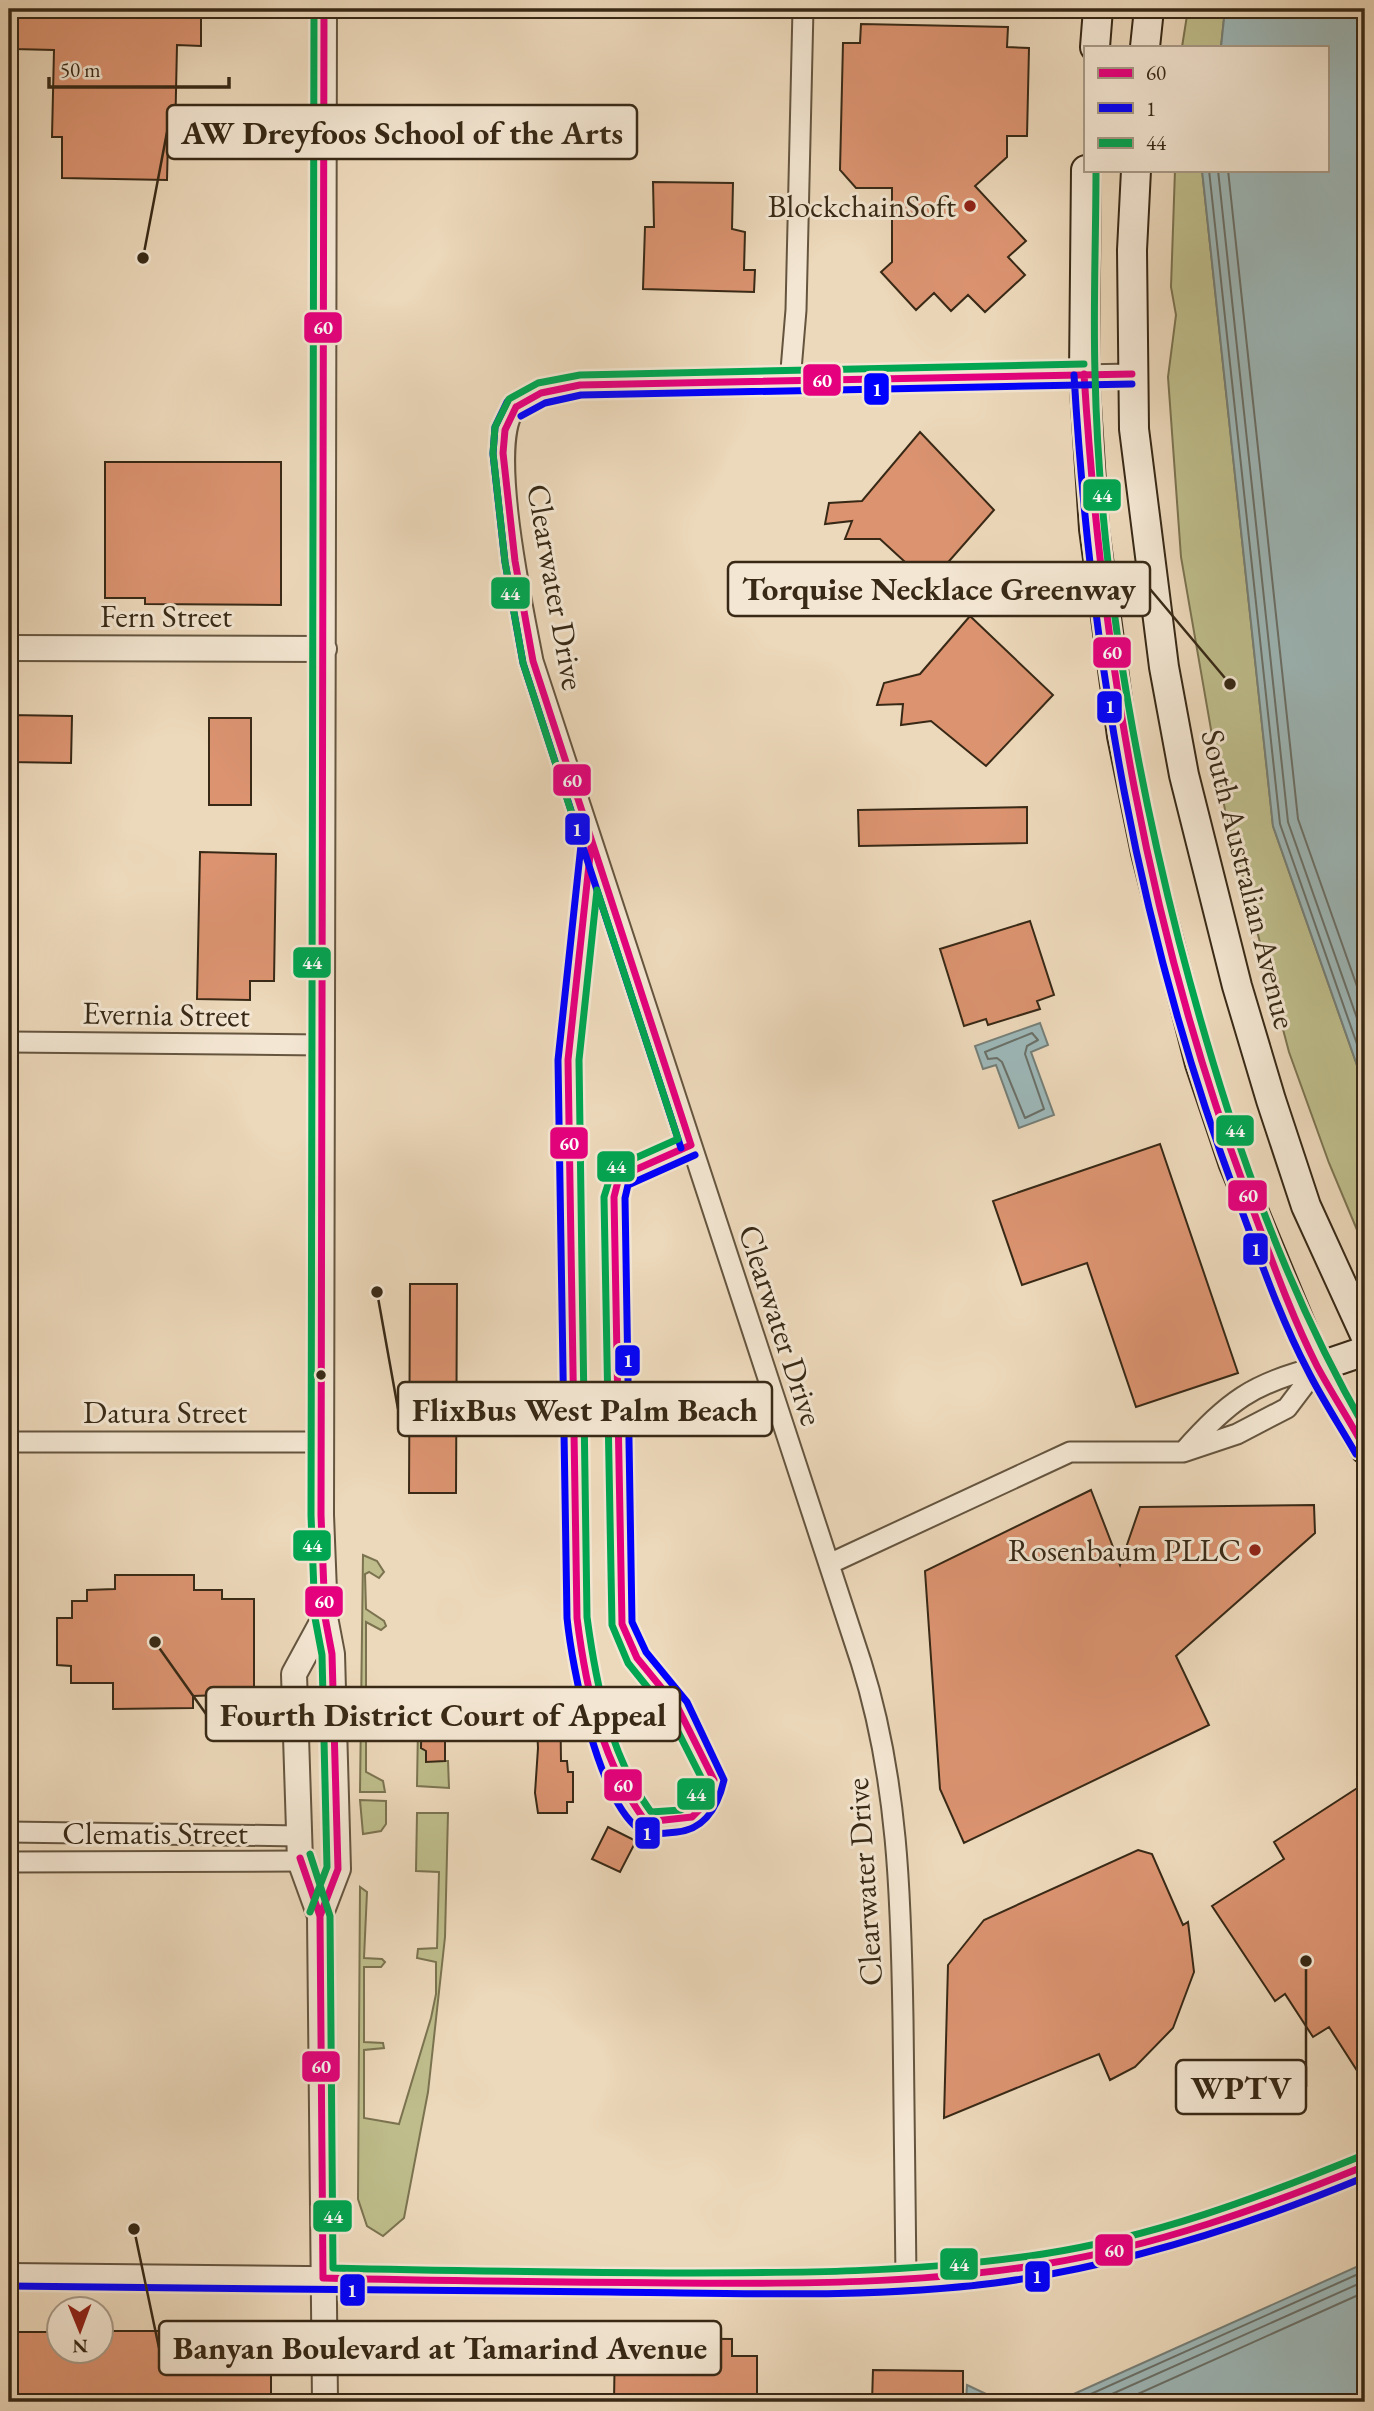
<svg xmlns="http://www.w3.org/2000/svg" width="1374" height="2411" font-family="'EB Garamond',serif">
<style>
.green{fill:#bebd8b;stroke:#7b7350;stroke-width:2}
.water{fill:#9db8b9;stroke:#757f78;stroke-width:2}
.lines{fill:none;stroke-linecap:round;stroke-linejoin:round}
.shore{stroke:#6a7068;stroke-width:2}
.building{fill:#db9370;stroke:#382916;stroke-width:2}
.minor-casing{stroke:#65553f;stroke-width:23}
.tertiary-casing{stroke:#65553f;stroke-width:28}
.secondary-casing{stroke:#382916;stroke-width:32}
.minor{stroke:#f3e6d2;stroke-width:19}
.tertiary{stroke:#f3e6d2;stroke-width:24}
.secondary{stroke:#f3e6d2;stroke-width:28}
.bus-1-casing{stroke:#f3e6d2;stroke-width:12}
.bus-2-casing{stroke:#f3e6d2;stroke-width:12}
.bus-3-casing{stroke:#f3e6d2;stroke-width:12}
.bus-1{stroke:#e5007d;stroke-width:7}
.bus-2{stroke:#00f;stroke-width:7}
.bus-3{stroke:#00a651;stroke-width:7}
.poi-dot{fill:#8f2418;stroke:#f3e6d2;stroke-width:2.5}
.bus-dot{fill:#382916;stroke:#f3e6d2;stroke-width:2.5}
.labels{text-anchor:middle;stroke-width:6;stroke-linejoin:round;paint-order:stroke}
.poi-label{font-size:32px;fill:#382916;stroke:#f3e6d2;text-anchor:end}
.street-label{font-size:32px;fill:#382916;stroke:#f3e6d2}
.leader{fill:none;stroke:#382916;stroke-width:2.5}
.callout-dot{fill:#382916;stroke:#f3e6d2;stroke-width:2.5}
.callout{fill:#f3e6d2;stroke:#382916;stroke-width:2.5}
.callout-label{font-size:33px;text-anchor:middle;font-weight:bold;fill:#382916}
.line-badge{stroke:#f3e6d2;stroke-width:2.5}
.badge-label{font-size:19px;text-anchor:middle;font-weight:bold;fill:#fff}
</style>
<rect width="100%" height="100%" fill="#ecd8ba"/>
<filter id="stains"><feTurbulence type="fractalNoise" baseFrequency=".00286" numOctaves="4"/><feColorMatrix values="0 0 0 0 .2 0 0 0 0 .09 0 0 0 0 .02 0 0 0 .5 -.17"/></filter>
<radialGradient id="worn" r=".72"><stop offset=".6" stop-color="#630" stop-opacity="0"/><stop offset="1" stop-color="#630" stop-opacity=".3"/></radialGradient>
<path class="green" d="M1188 9H1225L1221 47H1182Z
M1175 170H1202L1273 826 1365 1088V1249L1329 1163 1289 1052 1225 810 1181 557 1168 377 1176 315 1171 287Z
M363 1555 377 1561 384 1572 379 1578 369 1572 365 1574 366 1609 384 1621 386 1626 381 1630 366 1622V1772L383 1781 385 1792H360Z
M418 1726H423L421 1748 426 1750V1761H448L449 1788 417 1786Z
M360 1800 386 1801V1824L381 1831 363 1834Z
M417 1813H448L445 1937 428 2092 404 2218 383 2236 367 2226 358 2199 360 1887 367 1892 364 1958 382 1959 385 1962 381 1967H364V2042L383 2043 384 2048 364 2050V2118L399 2124 431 2018 436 1994V1962L417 1958 418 1949 437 1948 439 1872 416 1871Z"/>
<path class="water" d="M1225 9H1365V1088L1273 826 1202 170H1327V47H1221Z
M1040 1023 1048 1045 1031 1052 1054 1115 1019 1128 996 1065 983 1069 975 1046Z
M1365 2263V2402H1056Z
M967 2385 1003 2402H966Z"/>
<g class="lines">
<path class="shore" d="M1209 170 1280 824 1365 1067
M1218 170 1288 822 1365 1041
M1228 170 1298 819 1365 1009
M1032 1033 1038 1040 1027 1046 1025 1054 1044 1109 1025 1118 1002 1062 997 1058 988 1059 985 1052Z
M1073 2402 1365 2271
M1094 2402 1365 2281
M1120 2402 1365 2292"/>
</g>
<path class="building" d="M14 9H201V46L177 45 175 138H168L167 180 62 178V137H52L54 50 14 49Z
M861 24 1008 27 1007 47 1029 48 1027 136H1007V157L975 186 1026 241 1008 257 1025 275 985 312 968 295 951 311 934 293 916 310 881 272 892 262V188H856L840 170 843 43H860Z
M653 182 733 183 732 229 745 232 744 270H755L754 292 643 289 645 227H654Z
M920 432 994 510 929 584 880 539H845L852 521 825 524 829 503 862 501Z
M105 462H281V605L145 604V598H105Z
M970 616 1053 695 986 766 931 721 901 725 903 704 877 705 884 683 920 674Z
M9 715 72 716 71 763 9 762Z
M209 718H251V805H209Z
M1027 807V843L859 846 858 810Z
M200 852 276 854 274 981H250V1000L197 999Z
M1030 921 1054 995 1037 1001 1040 1009 988 1025 986 1019 964 1026 940 949Z
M1160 1144 1238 1373 1136 1407 1087 1263 1022 1285 993 1201Z
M410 1284H457L456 1493H409Z
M1091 1490 1120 1565 1140 1507 1314 1505 1315 1533 1176 1656 1209 1725 964 1843 940 1789 925 1571Z
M115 1575H194V1590H222V1599H254V1687H221V1695L193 1696V1708L113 1709V1683H71V1666L57 1665V1618H72V1601H87V1590L115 1589Z
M535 1688H560L561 1761H567L568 1772H573V1802H567V1813H538L535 1793 538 1748Z
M422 1699H445V1761L426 1762V1751L421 1748Z
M1365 1783V2083L1329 2027 1313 2037 1285 1994 1275 2001 1212 1906 1284 1859 1274 1842Z
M608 1827 636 1841 620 1872 592 1859Z
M1138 1850 1152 1854 1183 1925 1188 1922 1194 1972 1173 2028 1135 2067 1110 2080 1099 2054 944 2118 948 1965 984 1920Z
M102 2331H271V2402L9 2400V2348H13V2332H60V2351H102Z
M615 2338 732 2339V2356H757V2398L731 2397V2402H614Z
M873 2370 963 2371V2402H872Z"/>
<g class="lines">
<defs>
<path id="minor" d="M790 382 796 310 803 9
M9 1042 323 1045
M9 1442H321
M1184 1451C1228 1402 1252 1383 1318 1367
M829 1564 1070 1452H1183L1237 1434 1287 1408 1318 1367
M9 1832 300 1836
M9 1862 300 1861
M906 2279C905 2192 904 2106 903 2019 901 1898 898 1779 861 1662L533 661C524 613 486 442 516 408 530 391 560 389 580 385L1132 374"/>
<path id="tertiary" d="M9 648 324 649
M325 1617 294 1674 300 1861 320 1916 325 2402
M320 1916 338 1869 332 1654 325 1617 321 1515 324 9
M9 2276C211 2277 413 2281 616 2282 759 2284 908 2291 1049 2263 1158 2242 1263 2209 1365 2166"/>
<path id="secondary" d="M1095 47 1098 9
M1145 47 1149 9
M1086 170 1084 374 1094 529 1122 736 1146 853 1200 1064 1233 1162 1318 1367 1365 1449
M1136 170 1132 250 1134 429 1164 667 1184 775 1237 986 1271 1100 1306 1206 1365 1335
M1318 1367 1365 1351"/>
</defs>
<use href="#minor" class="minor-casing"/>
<use href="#tertiary" class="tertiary-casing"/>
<use href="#secondary" class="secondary-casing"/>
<use href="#minor" class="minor"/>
<use href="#tertiary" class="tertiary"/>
<use href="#secondary" class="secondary"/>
<defs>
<path id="bus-1" d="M1084 374C1102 657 1147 927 1247 1194 1269 1252 1289 1311 1317 1366 1332 1394 1350 1421 1365 1449
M516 407 505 430 503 453 515 561 533 661 691 1145
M516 407 541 393 580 385 1132 374
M591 846 568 1060 577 1618C586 1690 602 1763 646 1822L692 1817 704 1805 714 1780 678 1708 637 1658 622 1624 614 1197 619 1177 691 1145
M300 1858 320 1916 323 2278
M320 1916 338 1869 332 1654 325 1617 321 1515 324 9
M323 2278C440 2281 557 2282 674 2283 798 2284 923 2284 1045 2264 1156 2246 1262 2208 1365 2166"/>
<path id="bus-2" d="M1074 375C1091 659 1137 930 1237 1198 1259 1256 1279 1316 1308 1371 1322 1399 1340 1426 1356 1454
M507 402 495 427 493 454 505 562 523 663 681 1148
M521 416 545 403 581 395 1132 384
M581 845 558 1060 567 1618C572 1668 598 1800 640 1830 647 1836 668 1833 677 1832 706 1829 718 1806 724 1780L687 1702 646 1652 632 1622 625 1198 628 1185 695 1155
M9 2286C209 2288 409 2291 609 2292 738 2293 867 2299 995 2283 1122 2266 1247 2226 1365 2177"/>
<path id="bus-3" d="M1096 170C1096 238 1093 305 1095 373 1099 564 1132 756 1179 941 1223 1110 1278 1277 1365 1428
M581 842 523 663 505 562 493 453 495 427 509 399 538 383 580 375 1084 364
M597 890 678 1139 613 1168 604 1197 612 1625 628 1663 669 1714 703 1781 690 1805 681 1810 651 1812C610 1756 596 1684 587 1617L579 1060Z
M310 1854 330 1916 333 2268C445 2271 556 2272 667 2273 792 2273 919 2273 1043 2254 1153 2237 1258 2198 1361 2156
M310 1912 327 1867 322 1655 315 1618 311 1515 314 9"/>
</defs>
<use href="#bus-1" class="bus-1-casing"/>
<use href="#bus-2" class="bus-2-casing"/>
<use href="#bus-3" class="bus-3-casing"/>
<use href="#bus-1" class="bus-1"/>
<use href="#bus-2" class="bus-2"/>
<use href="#bus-3" class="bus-3"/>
</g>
<g class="poi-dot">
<circle cx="970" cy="206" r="7"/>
<circle cx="1255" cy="1550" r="7"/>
</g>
<circle class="bus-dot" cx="321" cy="1375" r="6"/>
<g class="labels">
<g class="poi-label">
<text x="956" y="217">BlockchainSoft</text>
<text x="1241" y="1561">Rosenbaum PLLC</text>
</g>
<g class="street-label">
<text transform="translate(556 587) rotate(80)" y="11">Clearwater Drive</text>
<text x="166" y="627">Fern Street</text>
<text transform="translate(1249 879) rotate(76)" y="11">South Australian Avenue</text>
<text transform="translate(166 1014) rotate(1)" y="11">Evernia Street</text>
<text transform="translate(781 1325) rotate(72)" y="11">Clearwater Drive</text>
<text x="165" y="1423">Datura Street</text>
<text x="155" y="1844">Clematis Street</text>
<text transform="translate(864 1882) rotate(-94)" y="11">Clearwater Drive</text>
</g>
</g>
<path class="leader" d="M143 258L167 132M1230 684L1150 589M377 1292L398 1409M155 1642L206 1714M1306 1961L1306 2087M134 2229L159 2348"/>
<g class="callout-dot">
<circle cx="143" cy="258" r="7"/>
<circle cx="1230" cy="684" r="7"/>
<circle cx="377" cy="1292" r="7"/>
<circle cx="155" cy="1642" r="7"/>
<circle cx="1306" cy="1961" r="7"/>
<circle cx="134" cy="2229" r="7"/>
</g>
<g class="callout">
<rect x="167" y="105" width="470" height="54" rx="7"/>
<rect x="728" y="562" width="422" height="54" rx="7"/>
<rect x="398" y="1382" width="374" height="54" rx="7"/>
<rect x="206" y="1687" width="474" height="54" rx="7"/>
<rect x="1176" y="2060" width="130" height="54" rx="7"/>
<rect x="159" y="2321" width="562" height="54" rx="7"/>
</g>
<g class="callout-label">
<text x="402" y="144">AW Dreyfoos School of the Arts</text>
<text x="939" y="600">Torquise Necklace Greenway</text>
<text x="585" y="1421">FlixBus West Palm Beach</text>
<text x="443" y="1726">Fourth District Court of Appeal</text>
<text x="1241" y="2099">WPTV</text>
<text x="440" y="2359">Banyan Boulevard at Tamarind Avenue</text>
</g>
<g class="line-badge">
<rect x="303" y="311" width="40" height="33" rx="7" fill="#e5007d"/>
<rect x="802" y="363" width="40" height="34" rx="7" fill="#e5007d"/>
<rect x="863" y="372" width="27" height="34" rx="7" fill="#00f"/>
<rect x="1082" y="478" width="40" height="34" rx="7" fill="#00a651"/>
<rect x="490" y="576" width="41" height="34" rx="7" fill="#00a651"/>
<rect x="1092" y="636" width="40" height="33" rx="7" fill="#e5007d"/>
<rect x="1096" y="690" width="27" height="34" rx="7" fill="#00f"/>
<rect x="552" y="763" width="40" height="34" rx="7" fill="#e5007d"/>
<rect x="564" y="812" width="27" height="34" rx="7" fill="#00f"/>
<rect x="292" y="946" width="40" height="33" rx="7" fill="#00a651"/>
<rect x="1215" y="1114" width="40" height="33" rx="7" fill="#00a651"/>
<rect x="549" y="1126" width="40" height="34" rx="7" fill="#e5007d"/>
<rect x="596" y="1150" width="40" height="33" rx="7" fill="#00a651"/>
<rect x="1227" y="1179" width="41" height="33" rx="7" fill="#e5007d"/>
<rect x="1242" y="1232" width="27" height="34" rx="7" fill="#00f"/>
<rect x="614" y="1344" width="27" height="33" rx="7" fill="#00f"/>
<rect x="292" y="1529" width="40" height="33" rx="7" fill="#00a651"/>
<rect x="304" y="1585" width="40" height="33" rx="7" fill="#e5007d"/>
<rect x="603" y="1768" width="40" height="34" rx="7" fill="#e5007d"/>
<rect x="676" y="1777" width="40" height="34" rx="7" fill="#00a651"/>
<rect x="634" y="1816" width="27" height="34" rx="7" fill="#00f"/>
<rect x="301" y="2050" width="40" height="33" rx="7" fill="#e5007d"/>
<rect x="312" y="2199" width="41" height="34" rx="7" fill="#00a651"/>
<rect x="1094" y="2233" width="40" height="34" rx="7" fill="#e5007d"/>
<rect x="939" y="2247" width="40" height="34" rx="7" fill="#00a651"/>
<rect x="1024" y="2260" width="27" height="33" rx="7" fill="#00f"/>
<rect x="339" y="2273" width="27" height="34" rx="7" fill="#00f"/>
</g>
<g class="badge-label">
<text x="323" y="334">60</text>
<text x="822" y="387">60</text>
<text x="877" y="396">1</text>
<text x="1102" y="502">44</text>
<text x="510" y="600">44</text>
<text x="1112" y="659">60</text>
<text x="1110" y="713">1</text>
<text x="572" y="787">60</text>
<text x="577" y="836">1</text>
<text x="312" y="969">44</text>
<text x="1235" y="1137">44</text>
<text x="569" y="1150">60</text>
<text x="616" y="1173">44</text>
<text x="1248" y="1202">60</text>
<text x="1256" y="1256">1</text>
<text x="628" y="1367">1</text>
<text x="312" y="1552">44</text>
<text x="324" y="1608">60</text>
<text x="623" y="1792">60</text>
<text x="696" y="1801">44</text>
<text x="647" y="1840">1</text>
<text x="321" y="2073">60</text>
<text x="333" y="2223">44</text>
<text x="1114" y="2257">60</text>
<text x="959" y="2271">44</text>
<text x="1037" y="2283">1</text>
<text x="352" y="2297">1</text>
</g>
<rect width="1374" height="2411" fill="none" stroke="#ecd8ba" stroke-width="35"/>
<rect x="10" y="10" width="1353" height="2390" fill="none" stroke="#382916" stroke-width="3.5"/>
<rect x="18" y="18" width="1339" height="2376" fill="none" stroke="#382916" stroke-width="2"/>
<rect x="1084" y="46" width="245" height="126" fill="#f3e6d2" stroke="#a89a87" stroke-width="2"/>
<rect x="1098" y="68" width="35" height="10" fill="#e5007d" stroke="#a89a87" stroke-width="2"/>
<text x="1146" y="80" font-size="21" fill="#382916">60</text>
<rect x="1098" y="103" width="35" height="10" fill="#0000ff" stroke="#a89a87" stroke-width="2"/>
<text x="1146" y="116" font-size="21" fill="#382916">1</text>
<rect x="1098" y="138" width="35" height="10" fill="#00a651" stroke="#a89a87" stroke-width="2"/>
<text x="1146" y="150" font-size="21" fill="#382916">44</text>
<g transform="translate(80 2330) rotate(179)"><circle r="33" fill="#f3e6d2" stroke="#a89a87" stroke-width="2"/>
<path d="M0-5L12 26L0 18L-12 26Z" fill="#8f2418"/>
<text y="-10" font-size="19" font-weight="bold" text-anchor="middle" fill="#382916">N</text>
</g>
<path d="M49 77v10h180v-10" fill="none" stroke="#382916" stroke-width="3.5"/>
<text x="60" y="77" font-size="21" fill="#382916" stroke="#f3e6d2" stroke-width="5" paint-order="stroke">50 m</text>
<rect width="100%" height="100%" filter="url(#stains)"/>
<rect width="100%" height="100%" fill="url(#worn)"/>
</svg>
